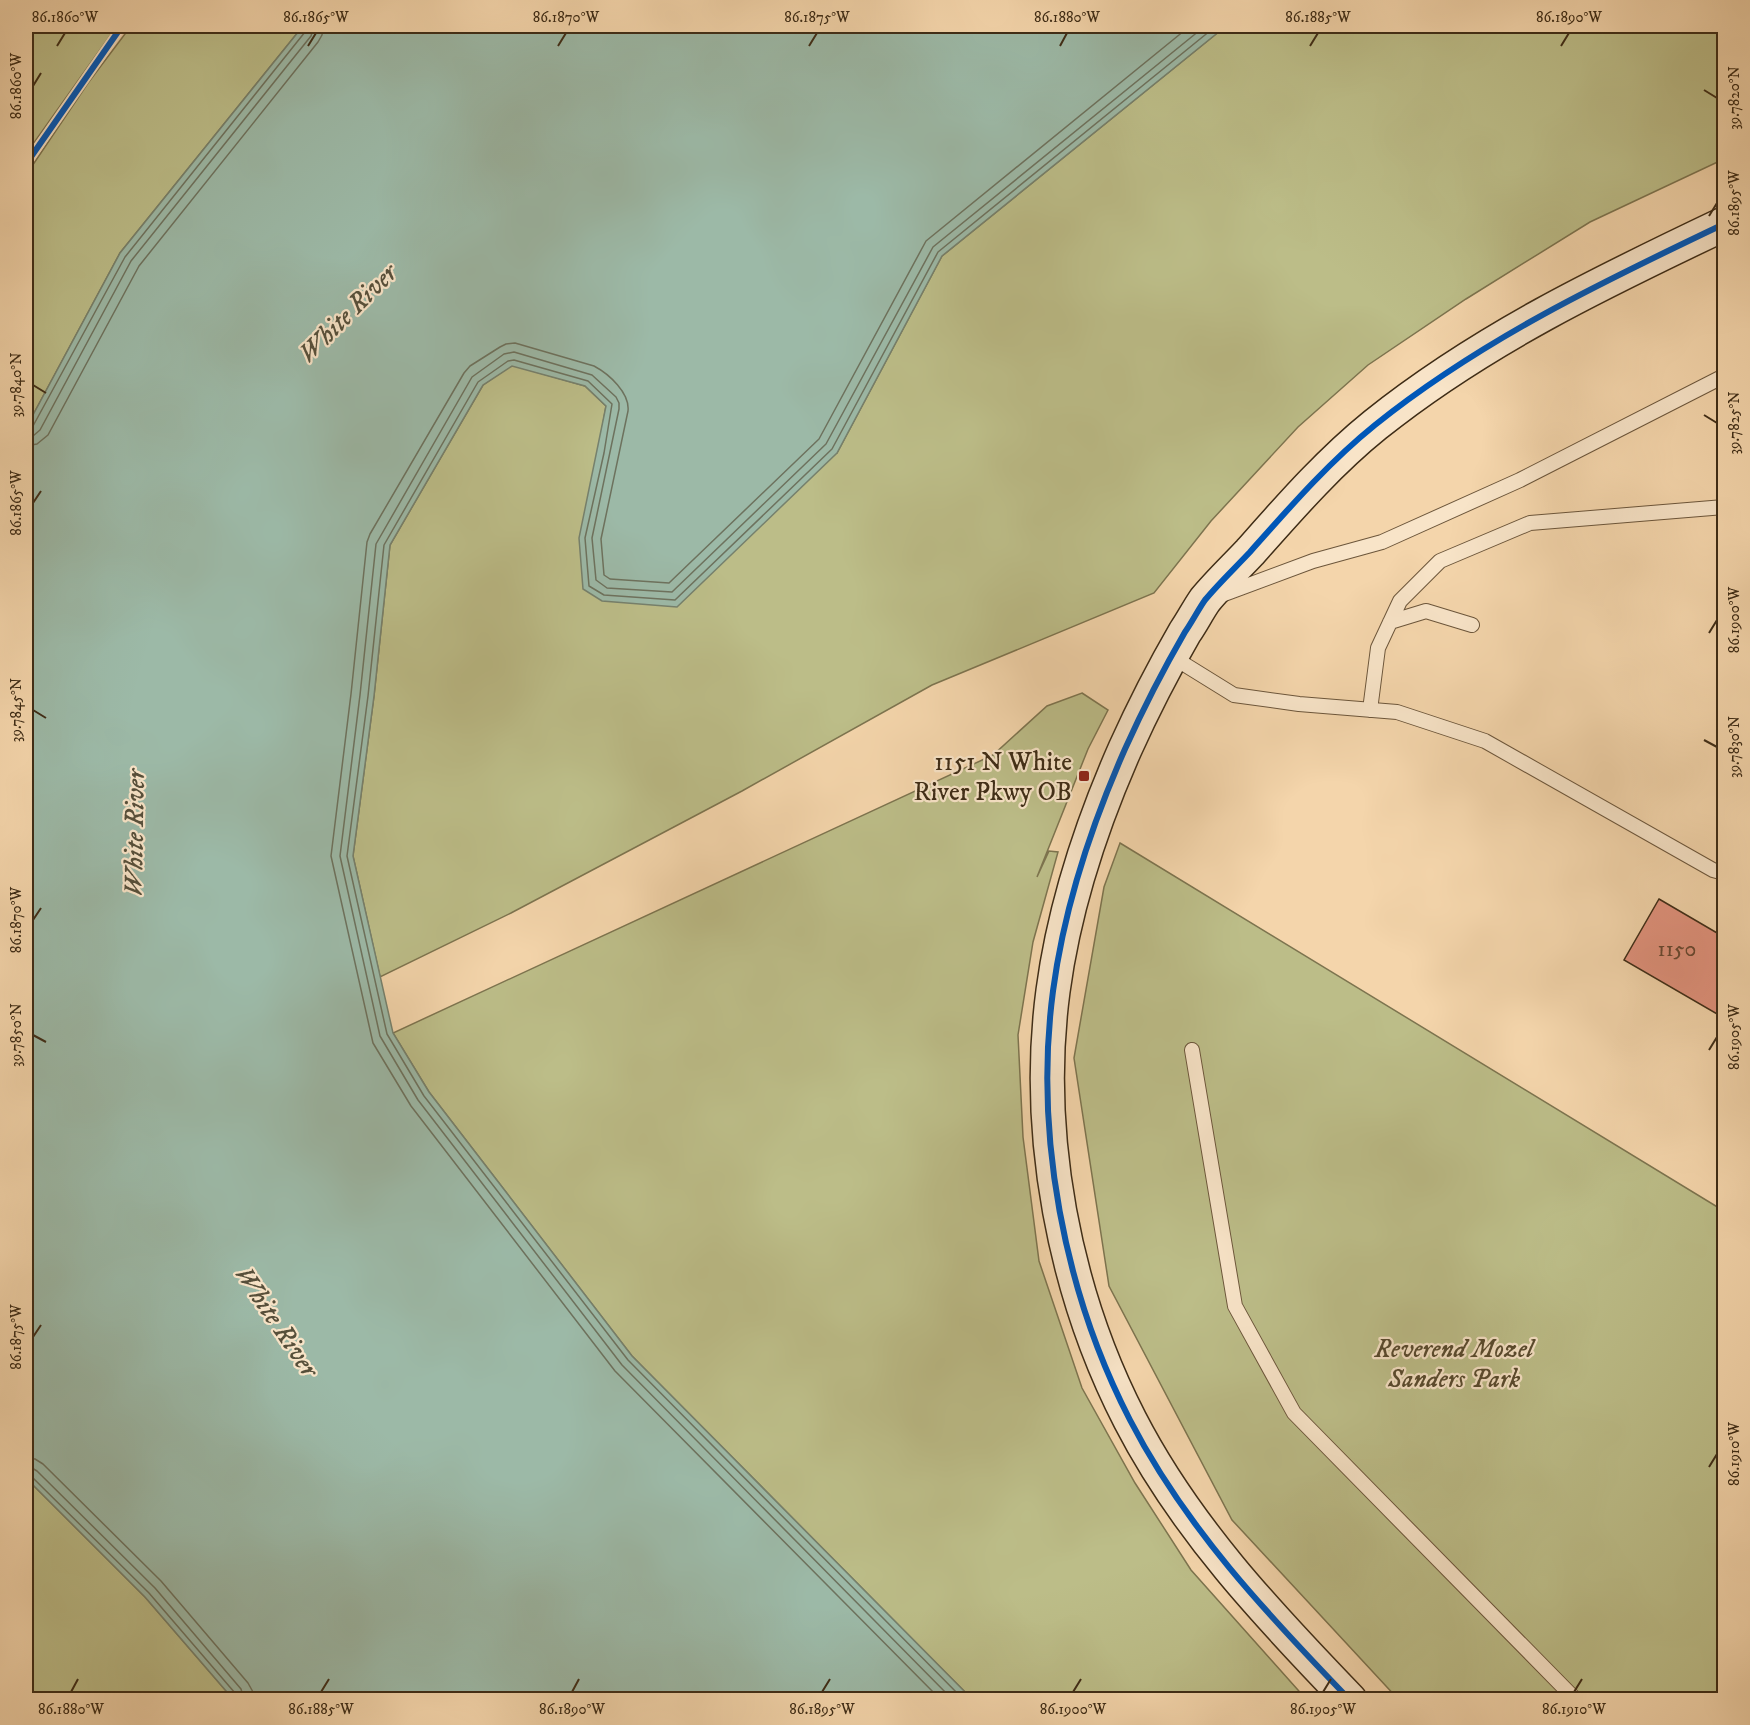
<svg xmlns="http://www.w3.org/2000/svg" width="1750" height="1725" font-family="'IM FELL DW Pica',serif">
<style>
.green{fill:#bcbd88;stroke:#7d744f;stroke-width:1.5}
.water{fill:#9cb9a7;stroke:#76816d;stroke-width:1.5}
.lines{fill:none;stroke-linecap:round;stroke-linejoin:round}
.shore{stroke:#6d725e;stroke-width:1.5}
.building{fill:#e2927d;stroke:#3e2c16;stroke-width:1.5}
.service-casing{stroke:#6c563b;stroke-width:16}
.secondary-casing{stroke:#3e2c16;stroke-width:36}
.service{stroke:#f8e4c8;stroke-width:14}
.secondary{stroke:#f8e4c8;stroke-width:33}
.cycleway-casing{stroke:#f8e4c8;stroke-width:10}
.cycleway{stroke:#0057b8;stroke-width:6}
.ticks{fill:none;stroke:#3e2c16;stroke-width:2}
.poi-dot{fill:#8f2418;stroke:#f8e4c8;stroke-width:2}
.labels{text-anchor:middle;stroke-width:4.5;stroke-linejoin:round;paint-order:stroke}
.number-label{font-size:22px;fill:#674630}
.poi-label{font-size:26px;fill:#3e2c16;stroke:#f8e4c8;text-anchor:end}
.park-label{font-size:26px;font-style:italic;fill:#57492d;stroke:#f8e4c8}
.water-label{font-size:27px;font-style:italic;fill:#564f3a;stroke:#f8e4c8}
.neatline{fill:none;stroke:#3e2c16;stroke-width:2}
.ticks-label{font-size:15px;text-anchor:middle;fill:#3e2c16}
</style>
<rect width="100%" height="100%" fill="#f4d5ab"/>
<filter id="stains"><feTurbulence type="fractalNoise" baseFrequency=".00333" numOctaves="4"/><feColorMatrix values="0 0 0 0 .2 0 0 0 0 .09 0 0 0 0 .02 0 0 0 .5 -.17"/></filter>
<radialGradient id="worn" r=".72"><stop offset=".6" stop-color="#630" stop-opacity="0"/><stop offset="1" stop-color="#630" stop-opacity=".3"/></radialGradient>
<path class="green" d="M26 26H117L26 154Z
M131 26H303L120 253 26 428V175L88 83Z
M1226 26H1724V159L1590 222 1466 299 1368 365 1298 427 1211 521 1154 593 932 685 742 791 511 913 380 977 353 856 374 696 390 545 483 385 512 365 585 386 606 406 598 452 837 453 942 256Z
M1082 693 1108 710 1088 749 1037 877 1049 851 1058 852 1033 942 1018 1035 1023 1137 1039 1261 1082 1388 1135 1483 1191 1570 1306 1699H972L632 1356 429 1092 393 1033 993 755 1047 706Z
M1120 843 1724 1211V1699H1398L1232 1520 1109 1286 1074 1058 1104 887Z
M26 1478 145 1597 233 1699H26Z"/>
<path class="water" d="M303 26H1226L942 256 837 453 677 607 602 601 583 589 579 538 606 406 585 386 512 366 483 385 390 545 374 696 353 856 393 1033 429 1092 632 1356 972 1699H233L145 1597 26 1478V428L120 253Z"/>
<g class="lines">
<path class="shore" d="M26 430 30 429 33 426 125 257 305 32 307 26
M26 437 33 436 40 430 131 261 311 36 314 26
M26 446 37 444 48 435 139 266 318 42 322 35 323 26
M26 1458 35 1459 43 1464 161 1581 248 1683 253 1692V1700
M26 1467 32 1468 37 1471 155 1588 241 1689 244 1700
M26 1475 32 1477 149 1593 235 1693 237 1700
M941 1700 615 1371 411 1106 373 1043 331 856 351 694 367 542 370 534 464 373 470 366 500 347 506 344 515 343 594 366C609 374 630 393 628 411L601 539 604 575 610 579 669 583 819 439 926 241 1190 26
M953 1700 622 1365 418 1100 380 1036 340 856 360 695 376 544 472 377 504 354 514 352 592 375 616 397 619 403V409L592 538 596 580 607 588 672 592 826 444 933 247 1205 26
M964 1700 628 1360 424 1096 387 1034 347 856 368 696 384 545 478 382 508 361 514 360 588 381 612 404 604 453 585 538 589 586 604 595 675 600 832 449 938 252 1216 26"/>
</g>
<path class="building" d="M1659 899 1724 937V1018L1624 960Z"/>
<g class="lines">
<defs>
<path id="service" d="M1219 596 1313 561 1382 542 1520 480 1724 376
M1390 622 1426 611 1472 625
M1171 656 1234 695 1299 704 1397 712 1485 741 1713 870 1724 873
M1370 710 1378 648 1400 601 1440 561 1530 523 1724 507
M1192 1050 1235 1306 1294 1413 1576 1700"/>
<path id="secondary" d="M1350 1700C1267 1614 1185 1527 1130 1420 1064 1292 1034 1134 1053 991 1064 908 1091 826 1125 749 1143 709 1163 670 1185 632 1192 622 1198 610 1205 600 1219 583 1235 568 1250 552 1289 508 1329 462 1375 425 1481 340 1602 282 1724 224"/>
</defs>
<use href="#service" class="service-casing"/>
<use href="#secondary" class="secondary-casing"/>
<use href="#service" class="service"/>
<use href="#secondary" class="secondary"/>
<defs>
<path id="cycleway" d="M26 164 122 26
M1350 1700C1267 1614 1185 1527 1130 1420 1064 1292 1034 1134 1053 991 1064 908 1091 826 1125 749 1143 709 1163 670 1185 632 1192 622 1198 610 1205 600 1219 583 1235 568 1250 552 1289 508 1329 462 1375 425 1481 340 1602 282 1724 224"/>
</defs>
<use href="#cycleway" class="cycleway-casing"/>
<use href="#cycleway" class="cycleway"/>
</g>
<path class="ticks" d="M57 46 65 33M308 46 316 33M558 46 566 33M809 46 817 33M1060 46 1067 33M1310 46 1318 33M1561 46 1569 33M33 86 41 73M1704 90 1717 98M1709 216 1717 203M33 385 46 393M1704 415 1717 423M33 503 41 491M1709 633 1717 620M33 710 46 718M1704 740 1717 747M33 920 41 908M33 1035 46 1042M1709 1050 1717 1037M33 1337 41 1325M1709 1467 1717 1454M71 1692 78 1679M321 1692 329 1679M572 1692 579 1679M822 1692 830 1679M1073 1692 1081 1679M1323 1692 1331 1679M1574 1692 1582 1679"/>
<rect class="poi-dot" x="1078" y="770" width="12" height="12" rx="3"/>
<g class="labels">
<g class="number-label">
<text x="1677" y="956">1150</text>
</g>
<g class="poi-label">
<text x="1072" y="770">1151 N White<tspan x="1072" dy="30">River Pkwy OB</tspan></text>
</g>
<g class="park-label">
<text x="1454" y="1357">Reverend Mozel<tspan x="1454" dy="30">Sanders Park</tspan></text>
</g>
<g class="water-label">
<text transform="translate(347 313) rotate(-45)" y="9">White River</text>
<text transform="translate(134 833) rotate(-89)" y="9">White River</text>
<text transform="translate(277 1321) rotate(56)" y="9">White River</text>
</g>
</g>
<rect width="1750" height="1725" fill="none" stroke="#f4d5ab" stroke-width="66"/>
<rect x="33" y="33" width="1684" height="1659" class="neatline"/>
<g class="ticks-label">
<text x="65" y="22">86.1860°W</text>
<text x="316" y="22">86.1865°W</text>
<text x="566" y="22">86.1870°W</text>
<text x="817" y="22">86.1875°W</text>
<text x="1067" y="22">86.1880°W</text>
<text x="1318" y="22">86.1885°W</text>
<text x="1569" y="22">86.1890°W</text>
<text transform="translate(16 86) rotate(-90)" y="5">86.1860°W</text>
<text transform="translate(1734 98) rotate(-90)" y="5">39.7820°N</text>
<text transform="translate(1734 203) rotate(-90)" y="5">86.1895°W</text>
<text transform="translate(16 385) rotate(-90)" y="5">39.7840°N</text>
<text transform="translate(1734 423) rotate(-90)" y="5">39.7825°N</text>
<text transform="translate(16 503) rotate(-90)" y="5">86.1865°W</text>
<text transform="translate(1734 620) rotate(-90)" y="5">86.1900°W</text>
<text transform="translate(16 710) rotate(-90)" y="5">39.7845°N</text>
<text transform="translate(1734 747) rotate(-90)" y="5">39.7830°N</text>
<text transform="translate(16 920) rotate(-90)" y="5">86.1870°W</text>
<text transform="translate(16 1035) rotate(-90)" y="5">39.7850°N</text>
<text transform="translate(1734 1037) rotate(-90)" y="5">86.1905°W</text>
<text transform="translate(16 1337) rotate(-90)" y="5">86.1875°W</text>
<text transform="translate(1734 1454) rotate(-90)" y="5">86.1910°W</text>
<text x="71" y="1714">86.1880°W</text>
<text x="321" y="1714">86.1885°W</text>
<text x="572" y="1714">86.1890°W</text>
<text x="822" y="1714">86.1895°W</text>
<text x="1073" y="1714">86.1900°W</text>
<text x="1323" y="1714">86.1905°W</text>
<text x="1574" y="1714">86.1910°W</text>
</g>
<rect width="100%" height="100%" filter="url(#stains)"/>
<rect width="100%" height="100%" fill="url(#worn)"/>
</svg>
